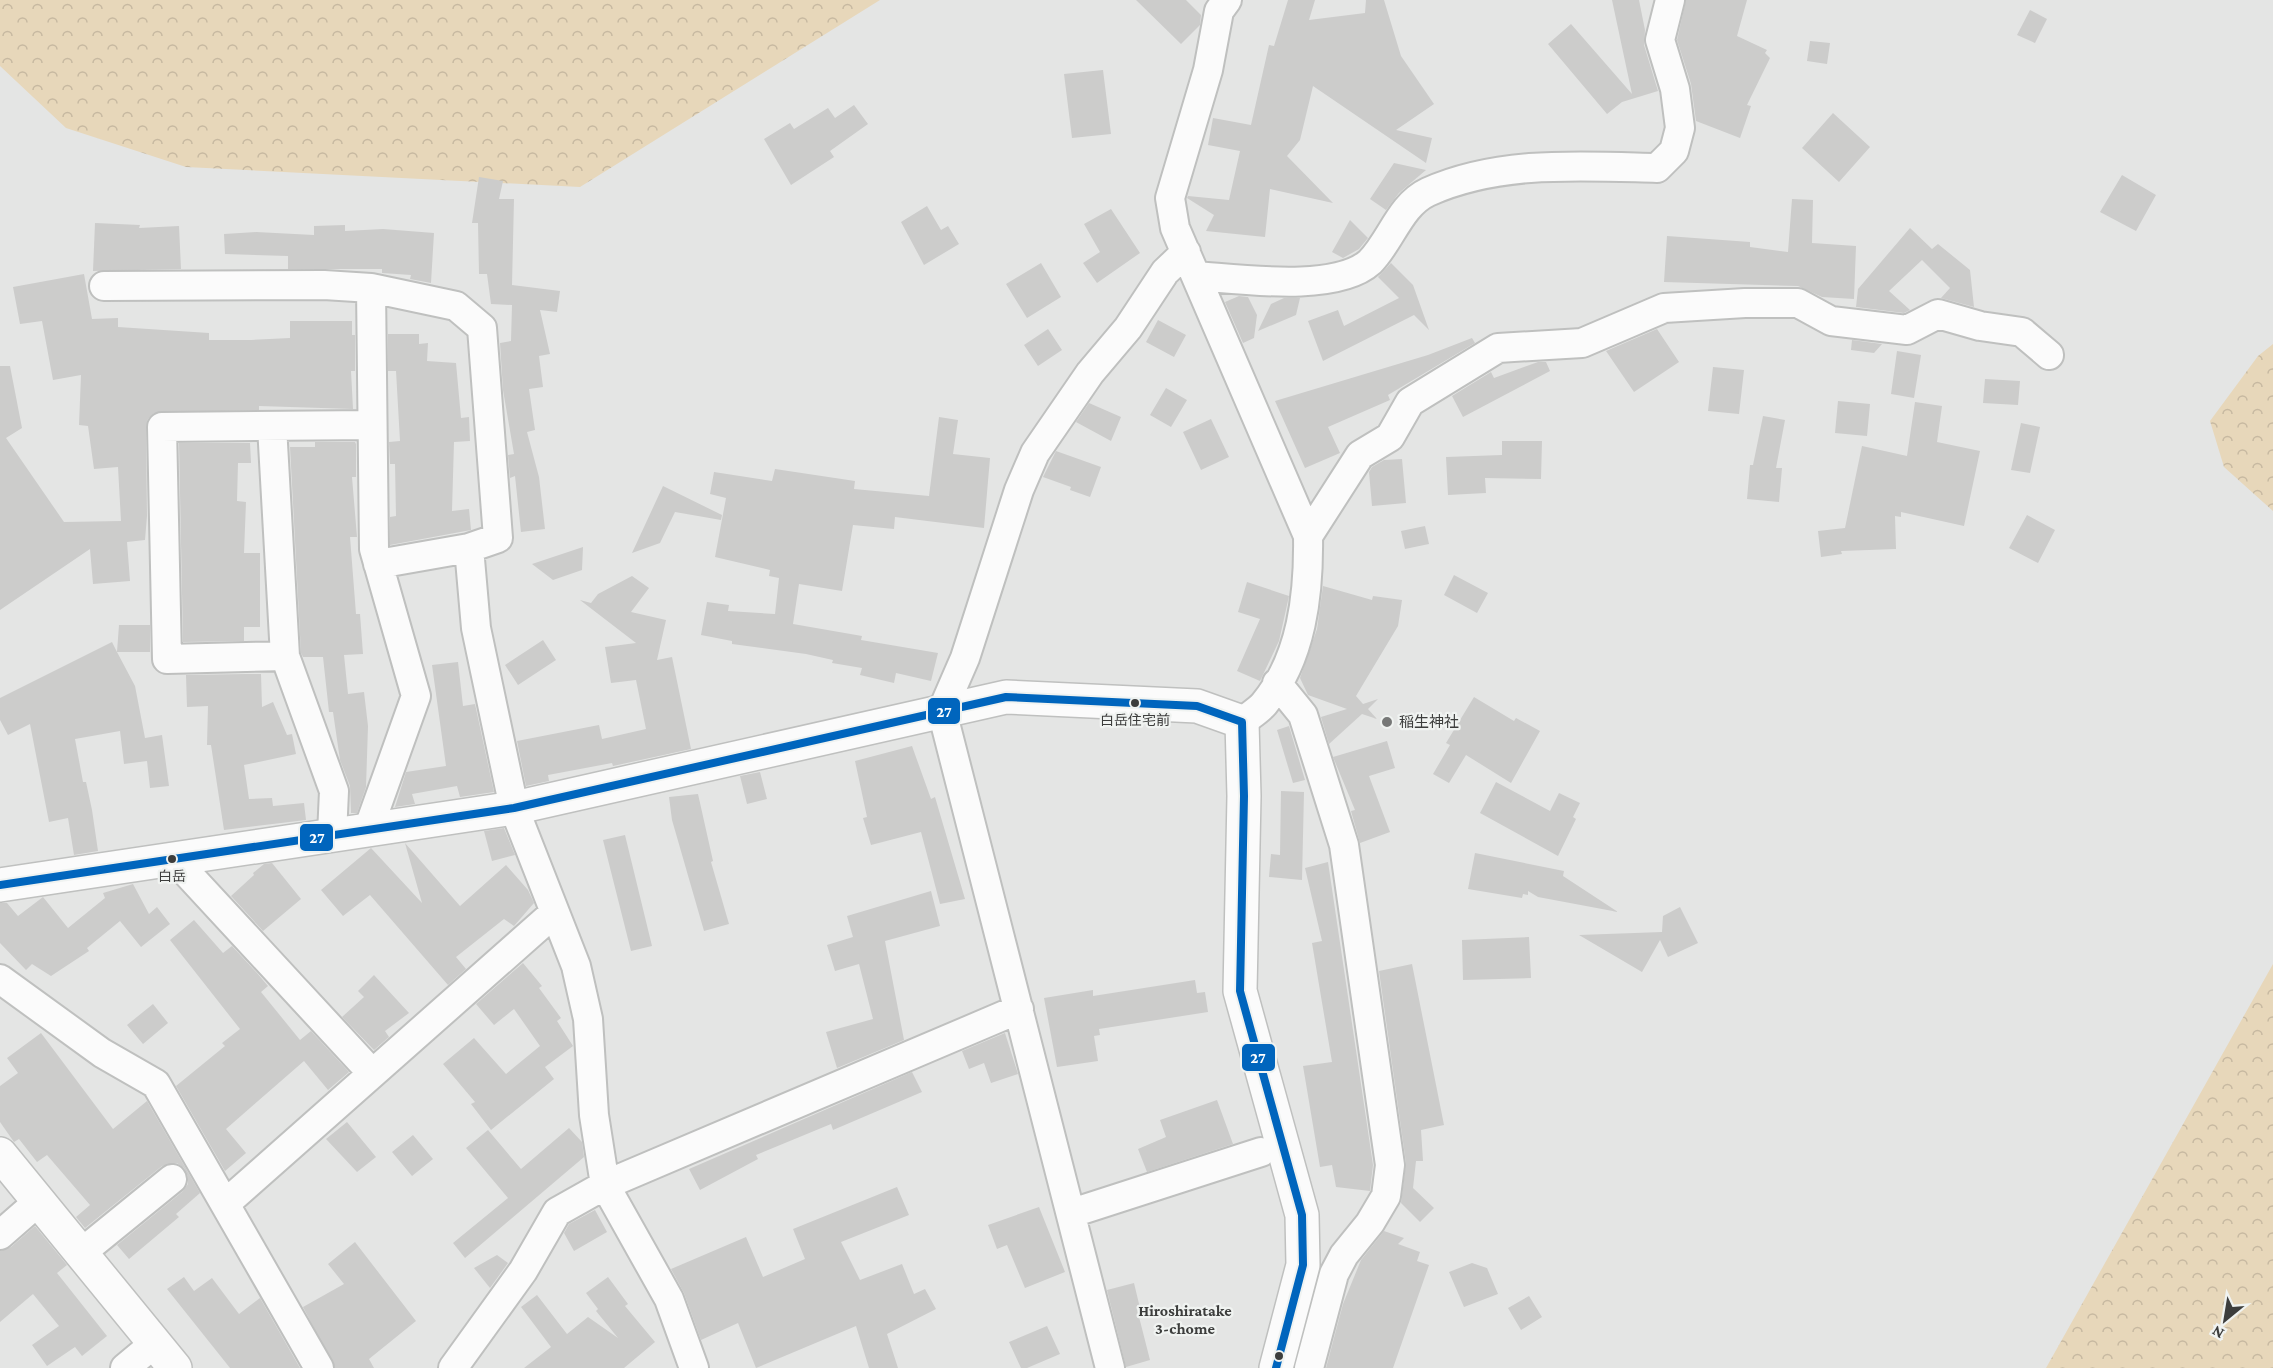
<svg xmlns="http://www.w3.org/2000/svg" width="2273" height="1368" font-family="'Crimson Pro','Noto Sans JP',serif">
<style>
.forest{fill:url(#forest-crowns)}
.building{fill:#cccccb}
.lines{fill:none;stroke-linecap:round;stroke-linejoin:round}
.street-casing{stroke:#bfc0bf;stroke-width:32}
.secondary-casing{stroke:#bfc0bf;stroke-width:36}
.street{stroke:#fbfbfb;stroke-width:28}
.secondary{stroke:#fbfbfb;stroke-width:33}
.bus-1-casing{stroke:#f0f3f1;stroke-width:12}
.bus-1{stroke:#0065bd;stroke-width:8}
.bus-dot{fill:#3c3d3c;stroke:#f0f3f1;stroke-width:2}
.poi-dot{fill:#777877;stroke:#f0f3f1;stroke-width:2}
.labels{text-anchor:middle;stroke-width:4.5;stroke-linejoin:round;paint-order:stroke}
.bus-label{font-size:14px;fill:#3c3d3c;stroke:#f0f3f1}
.poi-label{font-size:15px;fill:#3c3d3c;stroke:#f0f3f1;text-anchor:start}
.neighbourhood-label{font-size:16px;font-weight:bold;fill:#3c3d3c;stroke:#f0f3f1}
.line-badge{stroke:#f0f3f1;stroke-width:2}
.badge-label{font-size:16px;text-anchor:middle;font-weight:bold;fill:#fff}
</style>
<defs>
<pattern id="forest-crowns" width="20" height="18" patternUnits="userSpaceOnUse" patternTransform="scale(1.5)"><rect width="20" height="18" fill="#e7d7ba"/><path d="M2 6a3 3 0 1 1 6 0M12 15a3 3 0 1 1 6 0" fill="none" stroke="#c7b9a1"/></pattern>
</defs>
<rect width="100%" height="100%" fill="#e4e5e4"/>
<path class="forest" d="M0 0H880L580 187 186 167 66 128 0 66Z
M2273 344V511L2224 467 2210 421 2258 356Z
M2273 964V1368H2046Z"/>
<path class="building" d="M1136 0H1186L1201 15 1200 25 1181 44Z
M1288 0H1315L1309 20 1365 13 1366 0H1384L1401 56 1434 104 1396 130 1432 138 1426 163 1313 86 1300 140 1287 156 1333 203 1270 189 1265 237 1206 231 1214 215 1187 198 1188 196 1229 200 1240 151 1208 145 1213 118 1251 125 1269 45 1274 46Z
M1612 0H1639L1645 30 1644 45 1658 91 1622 102 1607 114 1548 44 1571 24 1632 94Z
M1686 0H1747L1737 36 1767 50 1765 53 1770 58 1747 105 1751 106 1740 138 1696 121 1691 84 1677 40Z
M2030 10 2047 19 2035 43 2017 35Z
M1810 41 1830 43 1827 64 1807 61Z
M1103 70 1111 134 1072 138 1064 74Z
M854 105 868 124 830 151 834 157 791 185 764 139 790 123 794 129 828 108 835 118Z
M1833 113 1870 147 1839 182 1802 148Z
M1394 163 1426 170 1399 193 1386 210 1370 199Z
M2122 175 2156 195 2136 231 2100 212Z
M479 177 503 181 499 199H514L512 285 560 291 557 312 540 310 550 354 539 356 543 387 529 389 535 430 527 432 539 477 545 529 521 532 515 476 510 478 508 455 514 454 503 390 500 343 511 341 512 305 491 304 487 274H479L478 223H472Z
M1792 199 1813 200 1812 243 1856 246 1854 299 1822 297 1798 286 1664 282 1667 236 1750 242V247L1788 252Z
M927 206 941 230 948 226 959 244 924 265 901 222Z
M1111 209 1140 253 1097 283 1083 263 1100 252 1084 224Z
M1350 220 1368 238 1359 249 1343 258 1332 252Z
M95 223 140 225 139 228 179 226 181 269 93 271Z
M345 225V231L383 229 434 233 431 283 410 279 411 275 382 273V269H288V256L225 254 224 234 256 232 314 235V226Z
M1910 228 1932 249 1938 244 1970 270 1974 307 1941 298 1950 288 1922 260 1889 291 1910 310 1904 313 1856 307 1858 289Z
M1041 263 1061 297 1027 318 1006 284Z
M1391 263 1413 285 1429 330 1414 315 1323 361 1308 321 1338 310 1344 326 1399 298 1378 277Z
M84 274 92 319 118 318V327L209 333V340H251L290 338V321H352V335H355V371H351L353 409 259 406V410L154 413 148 419 146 427 147 516 145 540 127 542 130 581 93 584 90 549 0 610V366H10L22 428 6 438 64 522 121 521 118 467 94 469 88 426 79 425 81 375 53 380 42 321 20 324 13 287Z
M1239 296 1248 297 1257 315 1254 338 1243 343 1225 302Z
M1284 298H1300L1296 315 1258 331 1271 304Z
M1158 320 1186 335 1174 357 1146 342Z
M1048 329 1062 350 1038 366 1024 345Z
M1657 329 1679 362 1634 392 1606 351Z
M388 334H419V344L428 343 427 361 456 363 461 418 469 417 470 441 454 442 452 511 469 509 471 530 390 545V517L396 516 395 464H390L389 442 400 441 396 371H388Z
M1472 338 1475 343 1388 395 1390 400 1328 427 1340 453 1305 468 1275 401 1428 355Z
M1852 340 1882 344 1874 353 1851 350Z
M1897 351 1921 355 1914 398 1891 394Z
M1538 362H1546L1550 371 1463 417 1452 396 1491 372 1494 378Z
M1713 367 1744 370 1739 414 1708 411Z
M1985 379 2020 381 2018 405 1983 403Z
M1166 388 1187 400 1171 427 1150 415Z
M1838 401 1870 404 1867 436 1835 433Z
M1915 402 1942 406 1937 442 1980 451 1964 526 1901 512V517L1895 516 1896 549 1841 551 1842 554 1821 557 1818 531 1845 528 1862 446 1907 456Z
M1089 403 1121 417 1111 441 1076 422Z
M1763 416 1785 420 1776 468H1782L1779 502 1747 499 1750 465H1753Z
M939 417 958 420 953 454 990 458 984 528 895 517 894 529 853 525 842 591 799 584 793 624 862 636 861 640 938 653 931 681 896 673 894 683 860 675 862 668 832 663 833 660 806 654 732 644V641L701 635 707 602 729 605 728 611 775 614 779 578 769 576 770 570 715 557 726 498 710 494 714 472 772 481 775 469 855 481 854 489 929 496Z
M1211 419 1229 457 1201 470 1183 432Z
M2021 423 2040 427 2030 473 2011 470Z
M1502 441H1542L1541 479 1485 478 1486 493 1448 495 1446 457 1502 455Z
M315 442H355L356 444V477H352L357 537H350L356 614H360L363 654 344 655 348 694 364 692 368 726 366 787 357 813H351L350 786 340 760 333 712H329L323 657H303L301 653 290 447H315Z
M179 443H250L251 463H238L237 501 246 502 244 553H260V627H244V641L183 642Z
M1056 451 1101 467 1090 497 1070 490 1071 487 1043 477Z
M1402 459 1406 503 1372 506 1369 472 1372 467 1384 460Z
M663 486 722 515 721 520 675 512 660 543 632 553Z
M2027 515 2055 530 2038 563 2009 548Z
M1425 526 1429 544 1405 549 1401 531Z
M583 547 582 570 553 580 532 564Z
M1454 575 1488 593 1477 613 1444 595Z
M632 576 649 588 631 612 666 620 657 660 672 657 691 749 613 766 612 763 548 775 549 781 526 786 517 741 599 725 602 739 646 729 636 680 611 683 605 647 636 643 580 600 591 603 598 594Z
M1247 582 1289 596 1279 641 1260 681 1237 671 1260 619 1238 612Z
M1323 586 1372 600 1373 596 1402 600 1398 626 1356 696 1363 704 1378 699 1368 709 1377 719 1362 714 1329 744 1321 717 1347 709 1308 695 1300 678 1317 629Z
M119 625H150V652H117L135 686 145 738 162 735 169 786 150 788 147 761 124 764 120 731 75 739 83 782H86L92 810 98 851 74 855 68 818 49 822 30 724 8 735 0 720V698L112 642 117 652Z
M543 640 556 660 518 685 505 665Z
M458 662 463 706 475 704 494 792 460 797 457 786 412 794 415 804 395 807 406 772 446 766 432 665Z
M246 674H261L262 707 273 702 287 735 292 734 296 754 244 765 249 799 272 798 273 806 304 803 306 820 224 830 211 745H207L208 706 187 707 186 675Z
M1474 697 1514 721 1516 718 1540 731 1511 783 1466 755 1449 783 1433 774 1450 745 1446 743Z
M1289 726 1305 780 1293 783 1277 730Z
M1387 741 1395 768 1369 776 1390 832 1360 843 1351 811 1355 810 1333 757Z
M912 746 931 799 935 797 965 899 940 904 921 832 871 845 863 818 867 817 855 761Z
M760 772 767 799 747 804 740 776Z
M1496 782 1550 811 1559 793 1580 803 1573 817 1576 819 1558 856 1480 813Z
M1281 791 1304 792 1302 880 1269 877 1271 854 1280 855Z
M698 794 713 861 711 862 729 924 704 931 672 820 669 797Z
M504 828 515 855 492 861 484 831Z
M625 835 652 946 631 951 603 840Z
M405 843 460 906 506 865 528 890 534 903 514 926 504 919 456 957 466 969 448 985 370 895 343 916 321 890 371 848 422 903Z
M1475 853 1564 871 1563 876 1618 912 1538 897 1528 891V895L1523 894 1522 898 1468 889Z
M1328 862 1373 1165 1370 1191 1336 1187 1332 1165 1320 1167 1303 1066 1332 1062 1312 943 1322 941 1305 868Z
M272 863 301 899 263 931 231 896 254 875 253 873 264 864Z
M133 884 149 914 157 907 170 924 141 947 120 921 87 948 89 951 51 976 32 964 26 970 0 943V903H7L18 916 43 897 68 928 105 898 103 893Z
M931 891 940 926 885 941 904 1040 837 1068 826 1032 873 1019 859 964 835 971 827 945 853 937 847 916Z
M1680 907 1698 943 1668 957 1660 940 1642 972 1579 935 1662 932 1663 916Z
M194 920 223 953 232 946 257 973 268 986 261 992 300 1040 311 1031 349 1072 328 1090 304 1061 226 1129 246 1153 225 1171 176 1086 225 1046 222 1043 240 1029 170 940Z
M1529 937 1531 978 1463 980 1462 940Z
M523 963 542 986 539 988 561 1018 557 1021 573 1046 545 1067 554 1079 491 1130 471 1104 475 1102 443 1064 474 1038 506 1074 540 1046 514 1009 494 1025 476 1004Z
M1412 964 1444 1125 1421 1130 1423 1161H1416L1413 1188 1434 1208 1420 1222 1401 1203 1406 1163 1379 971Z
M374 975 409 1013 385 1031 389 1037 374 1050 342 1017 364 997 358 991Z
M1195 980 1197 993 1205 992 1208 1012 1099 1029 1100 1035 1094 1036 1098 1061 1057 1067 1044 998 1093 990V996Z
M153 1004 168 1023 143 1044 127 1025Z
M41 1033 113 1129 147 1101 200 1193 176 1214 179 1217 129 1259 117 1245 182 1192 188 1184V1176L184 1168 177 1163 162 1166 85 1228 76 1217 90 1205 47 1155 37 1162 19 1139 14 1142 0 1122V1086L18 1073 7 1058Z
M1005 1033 1018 1074 991 1083 984 1063 969 1069 962 1051Z
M912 1072 922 1092 833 1130 831 1124 756 1155 758 1159 700 1190 689 1169Z
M1217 1100 1233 1144 1147 1172 1138 1149 1166 1137 1160 1120Z
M347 1122 376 1157 357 1172 326 1139Z
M569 1128 582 1142 584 1157 465 1258 453 1243 508 1198 466 1148 488 1130 521 1169Z
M413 1135 433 1159 412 1176 392 1152Z
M897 1187 909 1215 841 1242 860 1280 902 1264 914 1294 925 1289 936 1309 887 1334 898 1368H869L856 1326 756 1368 738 1323 701 1340 684 1293 671 1269 746 1237 763 1277 805 1259 793 1229Z
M1039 1207 1065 1272 1025 1288 1007 1245 997 1249 988 1225Z
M595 1210 607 1232 574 1251 564 1233 569 1224Z
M35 1226 67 1265 57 1273 107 1336 82 1356 75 1347 47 1366 32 1345 59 1326 33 1294 0 1322V1251L11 1247Z
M1384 1231 1404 1238 1398 1244 1420 1252 1417 1261 1429 1265 1393 1368H1326L1343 1304 1361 1260Z
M355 1242 416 1321 369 1359 374 1368H335L303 1307 344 1284 328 1264Z
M497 1255 508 1263 490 1288 474 1268Z
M1472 1263 1487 1268 1498 1294 1464 1307 1449 1272Z
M184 1277 194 1291 212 1278 239 1314 260 1298 300 1368H230L167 1289Z
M608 1277 628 1304 625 1306 655 1342 624 1368H524L551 1347 521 1307 537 1295 567 1334 588 1317 618 1338 596 1311 598 1309 586 1293Z
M1134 1283 1140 1308 1137 1309 1150 1360 1126 1367 1107 1290Z
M1529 1296 1542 1317 1521 1330 1508 1308Z
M1047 1326 1060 1354 1027 1368H1021L1009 1342Z"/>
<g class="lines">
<defs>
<path id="street" d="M1227 0 1219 11 1208 70 1170 198 1175 228 1308 536C1309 594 1302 658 1264 704 1258 711 1249 716 1242 722
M1196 276C1240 279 1336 293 1370 262 1391 241 1400 205 1428 192 1499 160 1581 166 1657 168L1674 151 1680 128 1675 89 1660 40 1670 0
M104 286 324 285 371 288 456 306 482 328 498 538 469 548 378 564
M272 426 285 656 334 791 332 835
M1308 536 1360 455 1390 437 1410 402 1498 348 1582 343 1664 308 1745 303H1798L1831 321 1907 330 1938 314 1980 326 2022 332 2049 355
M469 548 476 628 514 808 576 966 588 1019 594 1115 605 1185 669 1299 694 1368
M285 656 167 659 162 427 372 425
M1277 683 1303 715 1344 845 1390 1165 1386 1196 1370 1223 1344 1255 1334 1274 1309 1368
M368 830 416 696 374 549 371 288
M174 859 372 1073
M0 979 102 1053 156 1084 319 1368
M225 1204 554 913
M1072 1213 1261 1152
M0 1235 39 1201
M81 1253 172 1179
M125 1368 155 1343
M453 1368 523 1271 557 1212 605 1185 1019 1009
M1110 1368 942 711 965 658 1019 490 1035 453 1090 373 1128 328 1165 272 1186 252"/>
<path id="secondary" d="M0 885 514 808 1006 697 1197 706 1242 722 1244 796 1240 991 1302 1215 1303 1265 1276 1368
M0 1154 175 1368"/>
</defs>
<use href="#street" class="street-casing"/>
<use href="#secondary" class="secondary-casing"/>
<use href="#street" class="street"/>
<use href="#secondary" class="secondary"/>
<defs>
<path id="bus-1" d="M0 885 514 808 1006 697 1197 706 1242 722 1244 796 1240 991 1302 1215 1303 1265 1276 1368"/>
</defs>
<use href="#bus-1" class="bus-1-casing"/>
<use href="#bus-1" class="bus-1"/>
</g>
<g class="bus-dot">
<circle cx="1135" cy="703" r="5"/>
<circle cx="172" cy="859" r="5"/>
<circle cx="1279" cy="1356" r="5"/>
</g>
<circle class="poi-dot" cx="1387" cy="722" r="6"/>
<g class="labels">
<g class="bus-label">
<text x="1135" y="725">白岳住宅前</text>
<text x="172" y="881">白岳</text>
</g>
<g class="poi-label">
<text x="1399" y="727">稲生神社</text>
</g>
<g class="neighbourhood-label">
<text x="1185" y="1316">Hiroshiratake<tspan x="1185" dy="18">3-chome</tspan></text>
</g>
</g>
<g class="line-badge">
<rect x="927" y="697" width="34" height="28" rx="6" fill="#0065bd"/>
<rect x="299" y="823" width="35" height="29" rx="6" fill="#0065bd"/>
<rect x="1241" y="1043" width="35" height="29" rx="6" fill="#0065bd"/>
</g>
<g class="badge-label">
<text x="944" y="717">27</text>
<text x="317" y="843">27</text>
<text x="1258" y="1063">27</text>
</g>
<g transform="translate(2225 1320) rotate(210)" stroke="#f0f3f1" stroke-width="4.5" paint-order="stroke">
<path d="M0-4.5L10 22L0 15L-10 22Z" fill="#3c3d3c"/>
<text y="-9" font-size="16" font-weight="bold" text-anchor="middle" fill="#3c3d3c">N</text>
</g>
</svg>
